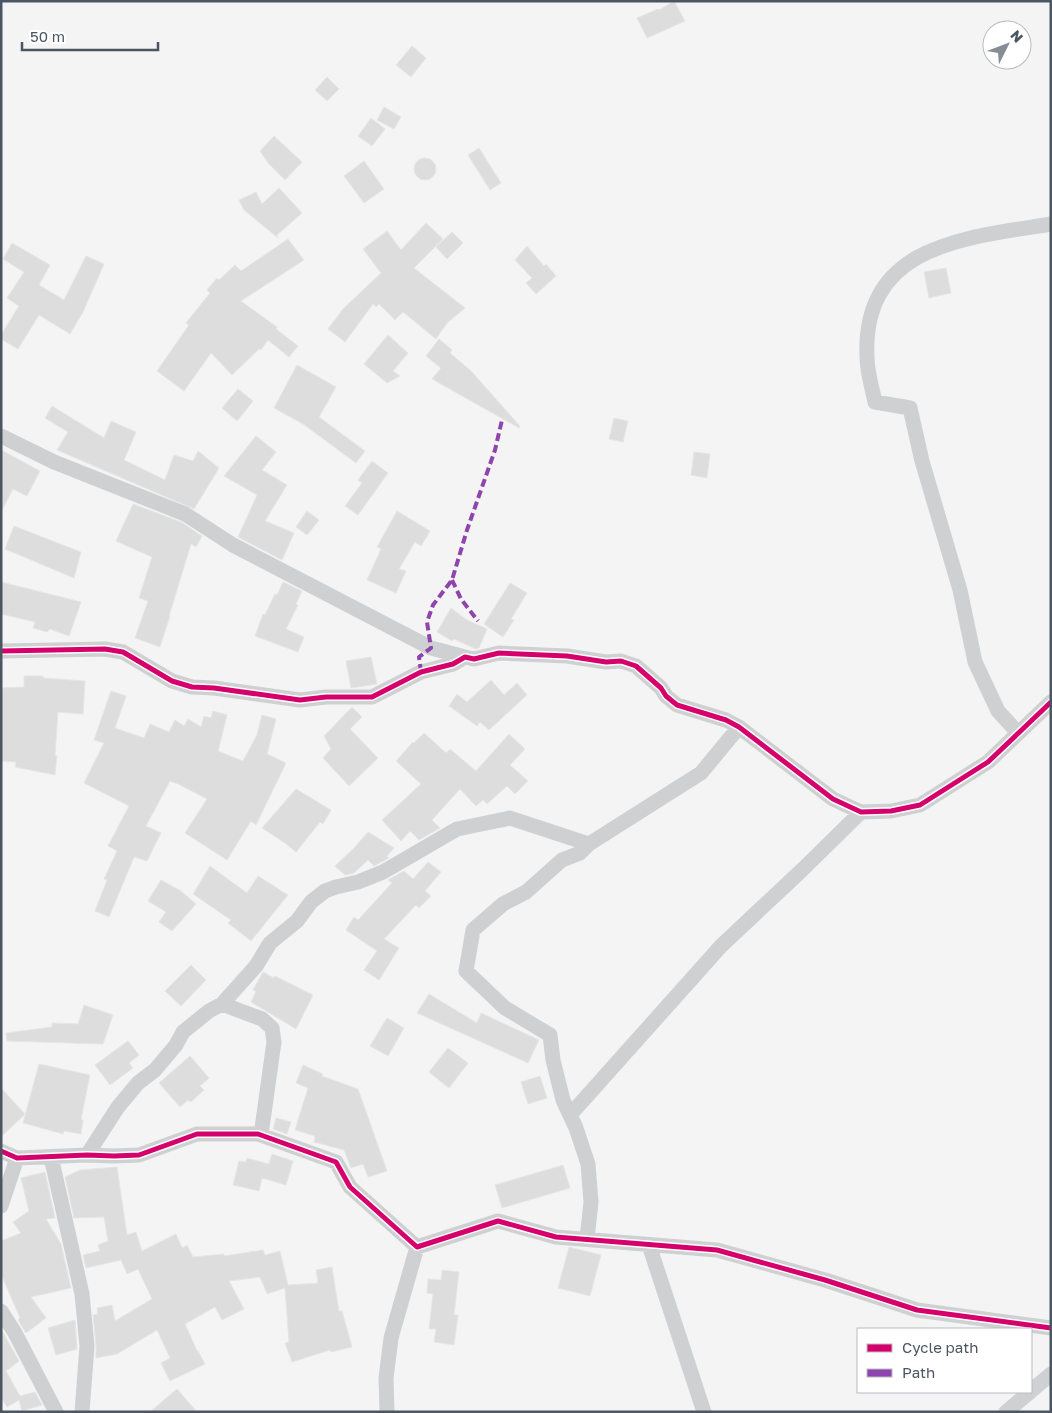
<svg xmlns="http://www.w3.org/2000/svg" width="1052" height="1413" font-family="'Golos Text',sans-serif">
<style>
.building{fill:#ddddde;stroke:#e5e6e7}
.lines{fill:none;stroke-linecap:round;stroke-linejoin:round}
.minor{stroke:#ced0d2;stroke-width:15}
.quiet{stroke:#8e44ad;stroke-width:4;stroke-dasharray:8 4;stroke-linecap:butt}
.cycleway-casing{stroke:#fff;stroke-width:8}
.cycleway{stroke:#d6006c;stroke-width:5}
</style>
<rect width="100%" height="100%" fill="#f4f4f4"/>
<path class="building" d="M674 1 685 21 647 38 637 18 658 9 659 10Z
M412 46 426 58 411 77 396 65Z
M327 77 339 89 327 101 315 90Z
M384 107 401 117 394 129 377 120Z
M371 118 385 129 372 146 358 136Z
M274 136 302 162 285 180 269 164 260 151Z
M479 148 501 183 490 190 468 155Z
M414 169a11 11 0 1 1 22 0a11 11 0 1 1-22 0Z
M364 161 384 189 364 203 344 176Z
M279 188 302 213 277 235 278 238 244 210 239 200 256 192 262 204Z
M426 223 443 239 414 268 465 308 447 323 436 339 403 312 395 320 379 304 376 307 373 304 345 342 328 329 343 309 381 273 363 249 387 231 401 250Z
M452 232 463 243 447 259 436 247Z
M288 239 304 260 241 301 277 327 276 329 298 346 289 357 268 340 261 350 259 349 232 375 211 353 184 391 157 371 189 325 186 323 210 293 207 290 217 278 219 280 235 265 241 271Z
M12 243 50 265 39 285 64 300 86 256 104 264 83 312 70 334 39 315 18 349 1 339V335L19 306 7 298 24 272 3 259Z
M527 246 544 266 546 264 556 276 536 294 526 283 532 278 515 260Z
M946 268 951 293 929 298 924 272Z
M388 335 408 353 393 371 400 376 387 383 364 364Z
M439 339 452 350 450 353 471 371 520 426 519 428 432 379 441 368 426 356Z
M297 365 336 387 319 417 365 451 356 463 303 424 274 408Z
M238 389 253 401 237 421 222 408Z
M52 406 104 438 111 421 136 432 124 460 165 480 174 455 193 461 198 451 219 468 194 509 57 450 68 432 45 418Z
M614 418 628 421 623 442 609 439Z
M256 436 276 452 262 470 287 485 265 521 294 533 282 560 238 537 257 495 224 476Z
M1 450 40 471 27 496 13 489 1 512Z
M694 452 710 454 707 478 691 475Z
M372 461 388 473 358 515 345 506 362 483 358 480Z
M133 504 181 522 202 536 196 547 191 544 169 616H170L160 647 135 638 148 601 139 598 152 557 116 541Z
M307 511 319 520 307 535 296 527Z
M397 511 430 531 421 546 415 542 399 569 406 571 396 593 367 580 381 549 377 547Z
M14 526 81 552 74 578 5 549Z
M1 582 81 602 69 636 50 629 47 632 33 628 35 622 1 614Z
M283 582 302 591 296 604 298 605 286 629 304 637 298 652 255 636 263 614 265 615 275 594 277 595Z
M510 583 527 593 511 619 514 620 503 637 484 624Z
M451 608 467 620 487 629 479 648 476 649 454 639 452 641 437 632Z
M371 657 377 684 351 688 346 661Z
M24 676H43V678L85 681 83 714 58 712 55 755 57 756 55 775 15 767 16 762 1 761V688L24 687Z
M491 680 504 695 517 683 527 695 489 730 480 722 477 726 449 706 457 694 467 702Z
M111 691 126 696 115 728 144 738 150 724 169 732 175 720 184 726 188 719 201 727 204 716 211 718 213 711 227 715 218 751 243 761 257 735 262 715 276 719 267 754 286 763 256 825 251 821 227 860 185 833 207 799 178 784 170 781 146 826 161 833 147 861 134 857 109 917 95 911 107 880 104 879 117 851 108 846 129 806 84 783 104 743 94 740Z
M352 707 362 717 350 729 378 758 349 786 323 758 331 749 324 736Z
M424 733 446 753 450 749 476 771 509 734 525 749 510 765 528 781 515 794 507 786 487 804 483 800 476 806 460 789 432 820 440 828 419 840 410 831 401 841 382 820 421 784 396 761 413 742 414 743Z
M296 789 331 810 323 824 320 822 296 852 285 843 262 828Z
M368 832 394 848 387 856 389 858 374 866 368 860 354 873 345 875 335 866 354 848Z
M428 862 441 872 425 891 431 896 419 908 416 905 384 939 399 948 379 980 364 970 377 951 346 930 354 917 358 920 392 883 388 880 404 871 413 879Z
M210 866 247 893 258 876 288 895 251 941 228 923 231 920 193 894Z
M161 880 181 891 196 904 172 931 159 922 166 912 148 901Z
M191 965 206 980 181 1006 165 991Z
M263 972 274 978 275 976 313 995 296 1029 251 1002 256 991 253 990Z
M429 994 477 1023 481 1013 539 1040 528 1063 417 1013Z
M84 1005 113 1015 103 1044 7 1041 6 1033 52 1027V1023L78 1024Z
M387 1018 404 1028 388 1056 370 1046Z
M128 1041 139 1055 129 1063 133 1068 110 1085 95 1065Z
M448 1048 468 1063 449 1088 429 1072Z
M190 1056 209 1078 200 1086 204 1090 191 1102 188 1100 180 1107 159 1083Z
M39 1064 90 1075 81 1119 83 1120 81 1134 64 1131 63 1134 23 1123Z
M303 1065 323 1074 322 1076 358 1089 387 1171 368 1177 363 1164 351 1168 344 1150 314 1142 315 1136 295 1130 308 1088 296 1083Z
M540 1076 547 1098 528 1104 521 1082Z
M1 1088 25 1114 1 1137Z
M276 1118 291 1122 287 1134 273 1129Z
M272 1154 293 1161 286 1185 262 1178 259 1191 233 1185 239 1161 246 1162 247 1158 269 1164Z
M563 1165 570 1188 502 1208 495 1185Z
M117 1167 127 1235 136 1232 142 1251 176 1234 182 1248 187 1245 193 1257 224 1254V1256L263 1250 265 1255 280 1251 288 1285 318 1283 316 1270 332 1267 339 1311H342L352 1347 331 1352 330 1350 292 1362 285 1343 289 1342 285 1288 267 1294 260 1277 229 1281 244 1309 222 1320 215 1307 185 1324 197 1351H198L205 1364 170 1381 161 1363 170 1358 157 1330 117 1354 96 1358V1345L93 1315 98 1314 97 1308 112 1305 115 1321 152 1299 138 1269 127 1274 121 1260 86 1268 83 1255 100 1251 98 1245 108 1241 104 1217 74 1218 65 1177 80 1170Z
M45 1172 55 1218 46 1219 61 1244 71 1288 31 1297 46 1318 26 1333 18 1320 20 1318 1 1274V1241L21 1233 13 1222 29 1211 21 1178Z
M569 1247 601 1255 590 1296 558 1288Z
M442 1270 459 1272 454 1315H458L454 1345 434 1342 436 1329H429L433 1294 427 1293 428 1279 441 1280Z
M75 1320 77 1349 56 1355 48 1328Z
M1 1329 19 1361 6 1371 20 1396 35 1392 42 1405 22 1411 19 1400 7 1407 1 1397Z
M177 1389 197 1412H150Z"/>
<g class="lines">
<path class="minor" d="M1 436 54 462 185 514 233 545 431 648 465 657
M1 651 105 649 123 652 172 681 192 687 214 688 300 700 326 697H372L421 672 453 664 465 657 474 659 499 653 567 656 606 662 621 661 636 666 661 688 666 696 677 705 726 720 739 727 833 799 861 812 891 811 920 805 988 762 1051 702
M1018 733 998 711 975 662 960 590 922 461 910 408 875 402C872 387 867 372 867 357 862 244 966 238 1051 224
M222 1004 262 1019 272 1028 274 1042 261 1135
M570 1115 721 946 802 870 861 812
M1 1151 17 1158 87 1155 114 1156 139 1155 197 1134H258L336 1162 350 1187 417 1247 498 1221 556 1237 717 1250 825 1280 917 1310 1051 1328
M87 1155 118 1107 138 1083 155 1070 176 1045 183 1032 209 1011 222 1004 256 966 270 943 297 921 311 902 325 891 336 887 358 882 383 872 457 829 510 818 589 844
M51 1157 82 1294 87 1346 82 1412
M1 1206 17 1158
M587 1239 591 1202 588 1164 576 1128 563 1100 553 1060 550 1035 505 1008 466 971 473 930 503 904 526 892 562 860 580 853 589 844 701 773 739 727
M649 1245 704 1412
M1 1311 15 1333 56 1412
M1031 1391 1051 1374
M387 1412 386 1378 391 1338 417 1247
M1006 1412 1030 1392"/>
<path class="quiet" d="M452 580 461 599 478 621
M421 672 419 657 431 648 427 622 433 605 452 580 467 530 495 450 502 420"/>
<defs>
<path id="cycleway" d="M1 651 105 649 123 652 172 681 192 687 214 688 300 700 326 697H372L421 672 453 664 465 657 474 659 499 653 567 656 606 662 621 661 636 666 661 688 666 696 677 705 726 720 739 727 833 799 861 812 891 811 920 805 988 762 1051 702
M1 1151 17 1158 87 1155 114 1156 139 1155 197 1134H258L336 1162 350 1187 417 1247 498 1221 556 1237 717 1250 825 1280 917 1310 1051 1328"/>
</defs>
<use href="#cycleway" class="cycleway-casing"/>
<use href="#cycleway" class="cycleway"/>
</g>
<rect width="1052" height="1413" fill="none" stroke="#4a5661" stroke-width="5"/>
<rect x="857" y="1328" width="175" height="65" fill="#ffffff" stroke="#b7bbc0"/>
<rect x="867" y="1344" width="25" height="8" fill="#d6006c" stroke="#b7bbc0"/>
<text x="902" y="1353" font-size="15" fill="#4a5661">Cycle path</text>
<rect x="867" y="1369" width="25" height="8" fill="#8e44ad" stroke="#b7bbc0"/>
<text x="902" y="1378" font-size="15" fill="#4a5661">Path</text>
<g transform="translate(1007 45) rotate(48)"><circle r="24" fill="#ffffff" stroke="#b7bbc0"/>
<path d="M0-4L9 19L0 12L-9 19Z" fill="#868d94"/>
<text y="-8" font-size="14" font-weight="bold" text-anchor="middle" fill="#4a5661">N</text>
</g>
<path d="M22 42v8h136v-8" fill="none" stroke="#4a5661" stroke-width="2.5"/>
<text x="30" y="42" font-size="15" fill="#4a5661" stroke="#ffffff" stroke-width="4" paint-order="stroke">50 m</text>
</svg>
